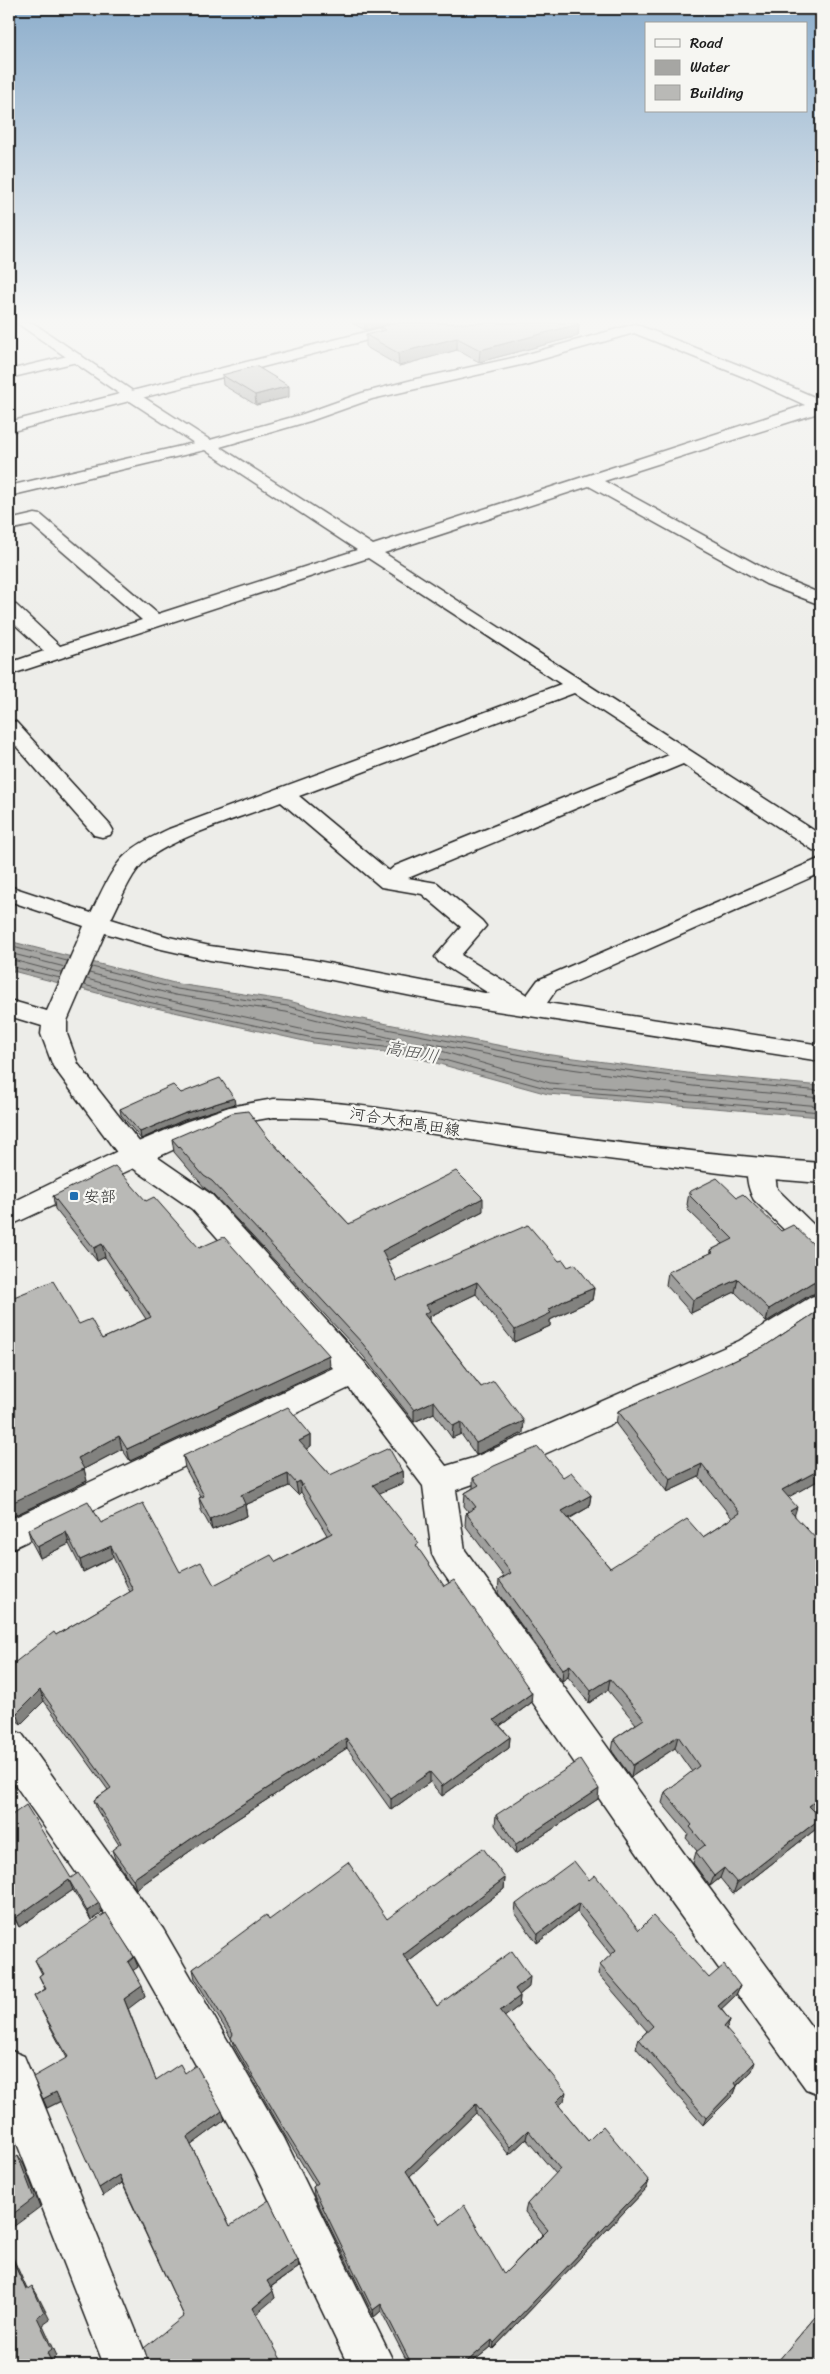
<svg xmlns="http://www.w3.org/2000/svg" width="830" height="2374" font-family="Sriracha,'Klee One',sans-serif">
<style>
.water{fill:#a6a6a3;stroke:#6f6f6d}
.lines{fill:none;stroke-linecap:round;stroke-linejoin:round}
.shore{stroke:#535352;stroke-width:1}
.street-casing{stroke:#1c1c1c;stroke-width:3}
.secondary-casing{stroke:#1c1c1c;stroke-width:3}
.primary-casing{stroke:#1c1c1c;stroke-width:3}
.street{fill:#f6f6f2;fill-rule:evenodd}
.secondary{fill:#f6f6f2;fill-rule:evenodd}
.primary{fill:#f6f6f2;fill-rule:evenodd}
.wall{fill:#9f9f9d;stroke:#1c1c1c;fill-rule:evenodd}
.shaded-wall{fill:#82827f;stroke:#1c1c1c}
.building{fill:#b9b9b6;stroke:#1c1c1c;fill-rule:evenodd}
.poi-dot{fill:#1f6fb2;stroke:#f6f6f2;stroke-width:2}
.labels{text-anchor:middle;stroke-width:4.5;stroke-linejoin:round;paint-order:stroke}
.street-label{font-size:16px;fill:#1c1c1c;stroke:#f6f6f2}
.poi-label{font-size:16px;fill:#1c1c1c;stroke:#f6f6f2;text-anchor:start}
.water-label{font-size:18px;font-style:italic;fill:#535352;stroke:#f6f6f2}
</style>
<rect width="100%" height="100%" fill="#edede9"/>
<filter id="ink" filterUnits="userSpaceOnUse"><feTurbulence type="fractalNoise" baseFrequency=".02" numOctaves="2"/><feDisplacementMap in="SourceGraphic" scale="10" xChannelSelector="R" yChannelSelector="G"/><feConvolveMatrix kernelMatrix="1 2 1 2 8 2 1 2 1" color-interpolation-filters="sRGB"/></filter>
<g filter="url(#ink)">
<path class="water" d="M9 941 178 984 289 1001 341 1015 544 1054 695 1074 821 1086V1117L548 1094 407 1055 313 1043 147 1006 9 970Z"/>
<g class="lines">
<path class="shore" d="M9 946 67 961
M9 953 65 967
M9 959 62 973
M9 966 60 978
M92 967 177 989 287 1006 340 1020 543 1059 694 1079 821 1091
M87 979 149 996 314 1032 392 1041 395 1039 286 1012 175 995 89 973
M84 985 148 1002 313 1038 408 1050 549 1089 821 1112
M821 1098 693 1086 542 1065 424 1042 421 1045 550 1083 821 1106"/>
<defs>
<path id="street" d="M635 324 759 373 821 400V412L604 481 778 576 821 594V605L766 584 589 486 384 553 821 835V852L813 850 683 764 408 878 437 883 482 921 486 926 461 955 527 995 538 980 821 858V873L556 990 547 1003 821 1045V1061L452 1004 312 976 210 960 157 948 105 933 67 1021V1034L78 1064 144 1148 212 1195 365 1363 446 1466 473 1458 739 1341 811 1297 821 1294V1319L761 1357 493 1477 456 1490 465 1550 701 1877 821 2040V2095L806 2089 673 1905 437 1564 432 1554 423 1486 349 1388 9 1550V1520L333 1368 192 1209 124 1162 53 1066 41 1034 42 1026 9 1016V1000L47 1011 84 926 9 901V886L91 913C101 894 111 867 128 853 140 842 155 836 169 829L561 684 368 558 9 675V663L44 651 9 619V604L16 605 60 646 142 620 32 525 9 530V520L35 514 41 515 158 614 357 550 205 450 9 496V486L194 443 127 399 124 396 127 393H137L210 440 300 415 362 393 416 379 517 357ZM634 333 749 379 805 405 373 545 220 447 310 421 372 399 525 364ZM574 693 669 755 395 866 389 871 299 796ZM281 802 381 887 422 894 461 927 435 957 439 962 490 994 312 960 210 946 169 937 111 919C120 902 129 877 143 863 169 838 245 816 281 802Z
M76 354 81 355 83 358 81 361 9 378V370Z
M9 720 16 722 110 825 113 830 110 835 102 837 94 835 9 738Z
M760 1158 770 1161 774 1168 777 1189 821 1232V1260L811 1256 754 1200C748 1189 744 1172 750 1161Z
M9 1729 22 1734 163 1929 284 2138 395 2365H348L254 2168 135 1957 9 1776Z
M9 2050 24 2056 150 2365H104L9 2123Z"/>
<path id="secondary" d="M17 323H33L140 396 137 399H127Z
M274 1099C357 1101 437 1118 519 1129 619 1144 720 1155 821 1163V1183L760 1178 520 1148 372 1124 319 1118 274 1117 233 1124 203 1136 9 1226V1204L124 1148 185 1122 229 1107Z"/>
<path id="primary" d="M401 323H424L422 326 9 432V422Z"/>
</defs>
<use href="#street" class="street-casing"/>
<use href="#secondary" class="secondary-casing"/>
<use href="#primary" class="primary-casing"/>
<use href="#street" class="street"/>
<use href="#secondary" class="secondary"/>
<use href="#primary" class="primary"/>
</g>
<path class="wall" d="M352 323H394L365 330Z
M579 324 578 336 479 362 457 350 399 366 366 347V335L380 332V327Z
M222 375 289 397 256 405 223 385Z
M181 1093 235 1104 184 1120 141 1139 121 1115 120 1109Z
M268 1138 349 1224 483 1211 387 1261 397 1281 559 1261 594 1288 592 1300 564 1313 550 1320V1326L514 1342 476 1294 430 1316V1321L481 1387 523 1433 476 1455 461 1434 452 1438 434 1413 414 1422 364 1357 213 1194 205 1188 174 1152 172 1139Z
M689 1192 737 1197 781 1231 821 1247V1293L820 1292 810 1295 766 1322 735 1292 691 1313 666 1285 668 1272 711 1253V1250L723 1244 687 1209 688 1206 687 1205Z
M53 1196 146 1201 330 1367 130 1461 122 1449 84 1469 87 1481 9 1518 79 1324 102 1339 146 1319 105 1257 97 1261 55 1209Z
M821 1309V1479L788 1497 795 1516 814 1811 816 1829 733 1894 720 1878 710 1886 693 1863 696 1852 697 1851 686 1838 688 1834 662 1803 665 1792 692 1772 675 1748 631 1777 612 1751 614 1739 636 1724 608 1690 589 1703 568 1677 562 1681 498 1593 499 1580 504 1577 465 1525 466 1513 468 1511 464 1506 465 1493 473 1488V1478L563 1477 591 1495 589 1507 569 1519 610 1568 703 1537 732 1518 699 1477 667 1492 616 1424 618 1411 732 1362 765 1346Z
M311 1435V1446L306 1449 330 1475 402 1471 403 1483 379 1493 444 1586 531 1703 500 1726 510 1737 509 1748 442 1796 430 1782 391 1810 347 1748 223 1828 136 1889 115 1859 112 1850 119 1845 97 1810 94 1800 108 1790 44 1701 21 1724 9 1714V1667L56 1635 130 1592 113 1557 83 1572 69 1544 40 1558 31 1541 28 1530 101 1523 180 1572 214 1585 276 1562 327 1535 301 1492 298 1495 289 1486 245 1505 247 1516 212 1530 201 1510 199 1498 201 1497 185 1468 183 1456Z
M598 1799 515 1854 495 1825 496 1815Z
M9 1817 71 1878 102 1913 91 1920 73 1890 19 1927 9 1909Z
M505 1878 504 1889 408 1962 437 2006 529 1987 519 1995 520 1996 519 2006 504 2017 564 2101 559 2106 588 2141 649 2181 646 2189 493 2349 491 2347 469 2365H409L381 2311 374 2317 314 2195 313 2187 315 2185 287 2139 234 2047 231 2038 195 1979 193 1969 269 1920 387 1919ZM476 2113 509 2155 526 2139 556 2174 527 2204 525 2212 543 2234 504 2274 440 2224 410 2176Z
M589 1880 639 1930 709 1978 740 1986 736 1995 721 2009 730 2020 726 2030 752 2071 737 2086 734 2094 703 2125 636 2048 639 2039 647 2031 598 1974 600 1965 611 1955 577 1912 537 1943 515 1913 516 1904Z
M35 1960 138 1967 133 1970 145 1996 128 2008 156 2080 185 2073 225 2120 191 2145 230 2226 298 2260 299 2267 271 2287 275 2298 148 2360 184 2316 122 2183 103 2196 61 2101 47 2108 43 2099 67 2058 39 2006 34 1996 45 1989 39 1976 42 1974Z
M821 2310V2365H775Z"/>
<path class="shaded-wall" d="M365 323H394L365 330Z
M579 324 578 336 479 362 480 350Z
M457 338V350L399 366 398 353Z
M289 386V397L256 405 255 395Z
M234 1098 235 1104 184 1120 141 1139 140 1132 183 1114Z
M483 1198V1211L383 1263 382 1251Z
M102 1244 105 1257 97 1261 94 1248Z
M738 1279 735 1292 691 1313 693 1300Z
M821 1280 820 1292 810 1295 766 1322 769 1309 813 1282Z
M477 1282 476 1294 430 1316V1323L424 1314 426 1305Z
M594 1288 592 1300 564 1313 550 1320V1326L514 1342 515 1330 548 1310 565 1300Z
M329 1355 330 1367 130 1461 127 1449Z
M434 1401V1413L414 1422V1410Z
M524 1421 523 1433 476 1455V1443Z
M461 1422V1434L452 1438 453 1426Z
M311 1435V1446L300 1453 299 1441Z
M119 1436 122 1449 82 1470 84 1469 87 1481 9 1518V1504L78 1458Z
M702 1464 699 1477 667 1492 670 1479Z
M821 1469V1479L778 1503 782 1490Z
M402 1471 403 1483 373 1496V1485Z
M288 1474 289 1486 245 1505 247 1516 212 1530 210 1519 241 1495Z
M300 1481 301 1492 298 1495 296 1483Z
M591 1495 589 1507 560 1523 562 1511Z
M797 1507 793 1520 790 1511Z
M66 1532 69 1544 40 1558 37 1547Z
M111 1546 113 1557 83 1572 80 1560Z
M570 1665 568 1677 562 1681 563 1669Z
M610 1679 608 1690 589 1703 591 1691Z
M40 1690 44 1701 21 1724 17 1713Z
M532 1693 531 1703 494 1730V1720Z
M678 1736 675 1748 631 1777 633 1765Z
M510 1737 509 1748 442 1796V1786Z
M346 1738 347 1748 223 1828 136 1889 133 1879 221 1818Z
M430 1772V1782L391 1810V1799Z
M599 1789 598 1799 515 1854 516 1844Z
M821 1797V1805L805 1817 809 1806Z
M821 1818 816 1829 733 1894 737 1883Z
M724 1868 720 1878 710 1886 714 1876Z
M505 1878 504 1889 403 1966V1955Z
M69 1880 73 1890 19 1927 15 1918Z
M99 1903 102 1913 91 1920 87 1911Z
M579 1903 577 1912 537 1943 538 1934Z
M134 1957 138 1967 131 1972 128 1962Z
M530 1977 529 1987 514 1999 515 1989Z
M142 1986 145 1996 128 2009 124 1999Z
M740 1986 736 1995 715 2015 718 2006Z
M520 1996 519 2006 499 2021 500 2011Z
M730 2020 727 2028 720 2036 724 2027Z
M755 2062 752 2071 731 2091 735 2083Z
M737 2086 734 2094 703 2125 706 2118Z
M56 2092 61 2101 47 2108 43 2099Z
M566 2092 564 2101 554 2111 556 2102Z
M476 2104V2113L407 2179 406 2171Z
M222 2111 225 2120 190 2146 187 2137Z
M528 2130 526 2139 509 2155 510 2147Z
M18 2156 24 2165 40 2207 9 2230V2217Z
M119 2175 122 2183 103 2196 99 2188Z
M649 2181 646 2189 493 2349 494 2343Z
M9 2249 31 2298 26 2290 9 2253Z
M298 2260 299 2267 269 2288 267 2281Z
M32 2286 37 2294 50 2320 43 2325 57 2356 53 2360 55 2365H53L47 2353 37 2317Z
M273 2291 275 2298 255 2315 253 2308Z
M381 2304V2311L374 2317 373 2310Z
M492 2340 491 2347 469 2365H463Z"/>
<path class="building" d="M396 323H576L579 324 480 350 457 338 398 353 366 335 386 330 380 327Z
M256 366 289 386 255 395 222 375Z
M220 1078 234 1098 183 1114 140 1132 120 1109 173 1085 181 1093Z
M248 1111 268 1138 349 1224 456 1171 483 1198 382 1251 397 1281 528 1225 559 1261 563 1260 568 1267 575 1264 594 1288 565 1300 548 1310 551 1313 515 1330 477 1282 426 1305 430 1311 424 1314 481 1387 494 1381 524 1421 476 1443 461 1422 453 1426 434 1401 414 1410 363 1344 212 1181 204 1176 172 1139 232 1113Z
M115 1166 146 1201 154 1197 199 1248 224 1237 329 1355 127 1449 119 1436 78 1458 84 1469 9 1504V1299L53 1281 79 1324 91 1319 102 1339 151 1317 102 1244 94 1248 53 1196Z
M717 1178 737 1197 743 1194 781 1231 793 1225 813 1244 821 1247V1280L813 1282 769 1309 738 1279 693 1300 668 1272 713 1252 711 1250 733 1239 690 1196 692 1194 689 1192Z
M821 1309V1469L782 1490 797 1507 790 1511 821 1544V1797L809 1806 821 1818 737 1883 724 1868 714 1876 696 1852 705 1845 690 1827 692 1825 665 1792 699 1766 678 1736 633 1765 614 1739 644 1719 610 1679 591 1691 570 1665 563 1669 499 1580 511 1573 466 1513 476 1507 465 1493 479 1485 473 1478 494 1466 538 1447 563 1477 571 1472 591 1495 562 1511 610 1568 687 1519 703 1537 740 1513 702 1464 670 1479 618 1411 731 1361 732 1362 765 1346Z
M288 1407 311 1435 299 1441 330 1475 389 1448 402 1471 373 1485 419 1543 416 1545 444 1586 454 1580 532 1693 494 1720 510 1737 442 1786 430 1772 391 1799 346 1738 221 1818 133 1879 112 1850 121 1843 94 1800 111 1788 40 1690 17 1713 9 1707V1667L54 1632 56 1635 133 1590 111 1546 80 1560 66 1532 37 1547 28 1530 88 1501 101 1523 143 1503 180 1572 201 1562 214 1585 271 1555 276 1562 332 1533 300 1481 296 1483 288 1474 241 1495 245 1504 210 1519 199 1498 204 1496 183 1456Z
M580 1760 599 1789 516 1844 496 1815Z
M26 1805 71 1878 78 1873 99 1903 87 1911 69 1880 15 1918 9 1907V1817Z
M483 1848 505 1878 403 1955 437 2006 512 1951 530 1977 515 1989 520 1996 500 2011 566 2092 556 2102 588 2141 603 2126 649 2181 494 2343 492 2340 463 2365H412L381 2304 373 2310 313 2187 318 2183 285 2130 231 2038 233 2034 193 1969 266 1915 269 1920 348 1862 387 1919ZM476 2104 510 2147 528 2130 560 2169 527 2204 548 2230 504 2274 464 2205 440 2224 406 2171Z
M574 1861 589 1880 595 1875 639 1930 653 1916 709 1978 724 1965 740 1986 718 2006 730 2020 724 2027 755 2062 735 2083 737 2086 706 2118 639 2039 653 2026 600 1965 616 1950 579 1903 538 1934 516 1904Z
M106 1913 134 1957 128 1962 142 1986 124 1999 156 2080 180 2064 185 2073 196 2065 222 2111 187 2137 230 2226 269 2200 298 2260 267 2281 273 2291 253 2308 284 2365H144L142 2361 148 2360 144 2348 184 2316 119 2175 99 2188 56 2092 43 2099 33 2077 68 2057 34 1996 46 1989 39 1976 43 1973 35 1960Z
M18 2156 34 2198 9 2217V2162Z
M9 2253 26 2290 32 2286 44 2312 37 2317 52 2349 47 2353 53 2365H9Z
M821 2310V2365H781L778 2361Z"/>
</g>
<linearGradient id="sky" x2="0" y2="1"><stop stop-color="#8daecc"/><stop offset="0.49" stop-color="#f7f7f5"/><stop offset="1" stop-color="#f7f7f5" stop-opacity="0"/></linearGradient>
<rect width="830" height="655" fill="url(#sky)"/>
<rect class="poi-dot" x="69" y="1191" width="10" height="10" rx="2.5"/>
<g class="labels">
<g class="street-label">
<text transform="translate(405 1121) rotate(9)" y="6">河合大和高田線</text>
</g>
<g class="poi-label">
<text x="84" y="1202">安部</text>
</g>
<g class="water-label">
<text transform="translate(412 1052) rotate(11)" y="6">高田川</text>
</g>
</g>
<rect width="830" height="2374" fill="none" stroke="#f6f6f2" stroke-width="30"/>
<rect x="15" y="15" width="800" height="2344" fill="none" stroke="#1c1c1c" stroke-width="2" filter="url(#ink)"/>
<rect x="645" y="22" width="162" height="90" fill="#f6f6f2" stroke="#9f9f9c"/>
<rect x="655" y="39" width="25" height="8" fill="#f6f6f2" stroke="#9f9f9c"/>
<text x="690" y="48" font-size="15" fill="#1c1c1c">Road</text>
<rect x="655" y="60" width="25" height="15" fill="#a6a6a3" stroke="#9f9f9c"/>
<text x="690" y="72" font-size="15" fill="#1c1c1c">Water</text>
<rect x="655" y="85" width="25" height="15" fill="#b9b9b6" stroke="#9f9f9c"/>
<text x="690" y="98" font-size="15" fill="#1c1c1c">Building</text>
</svg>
